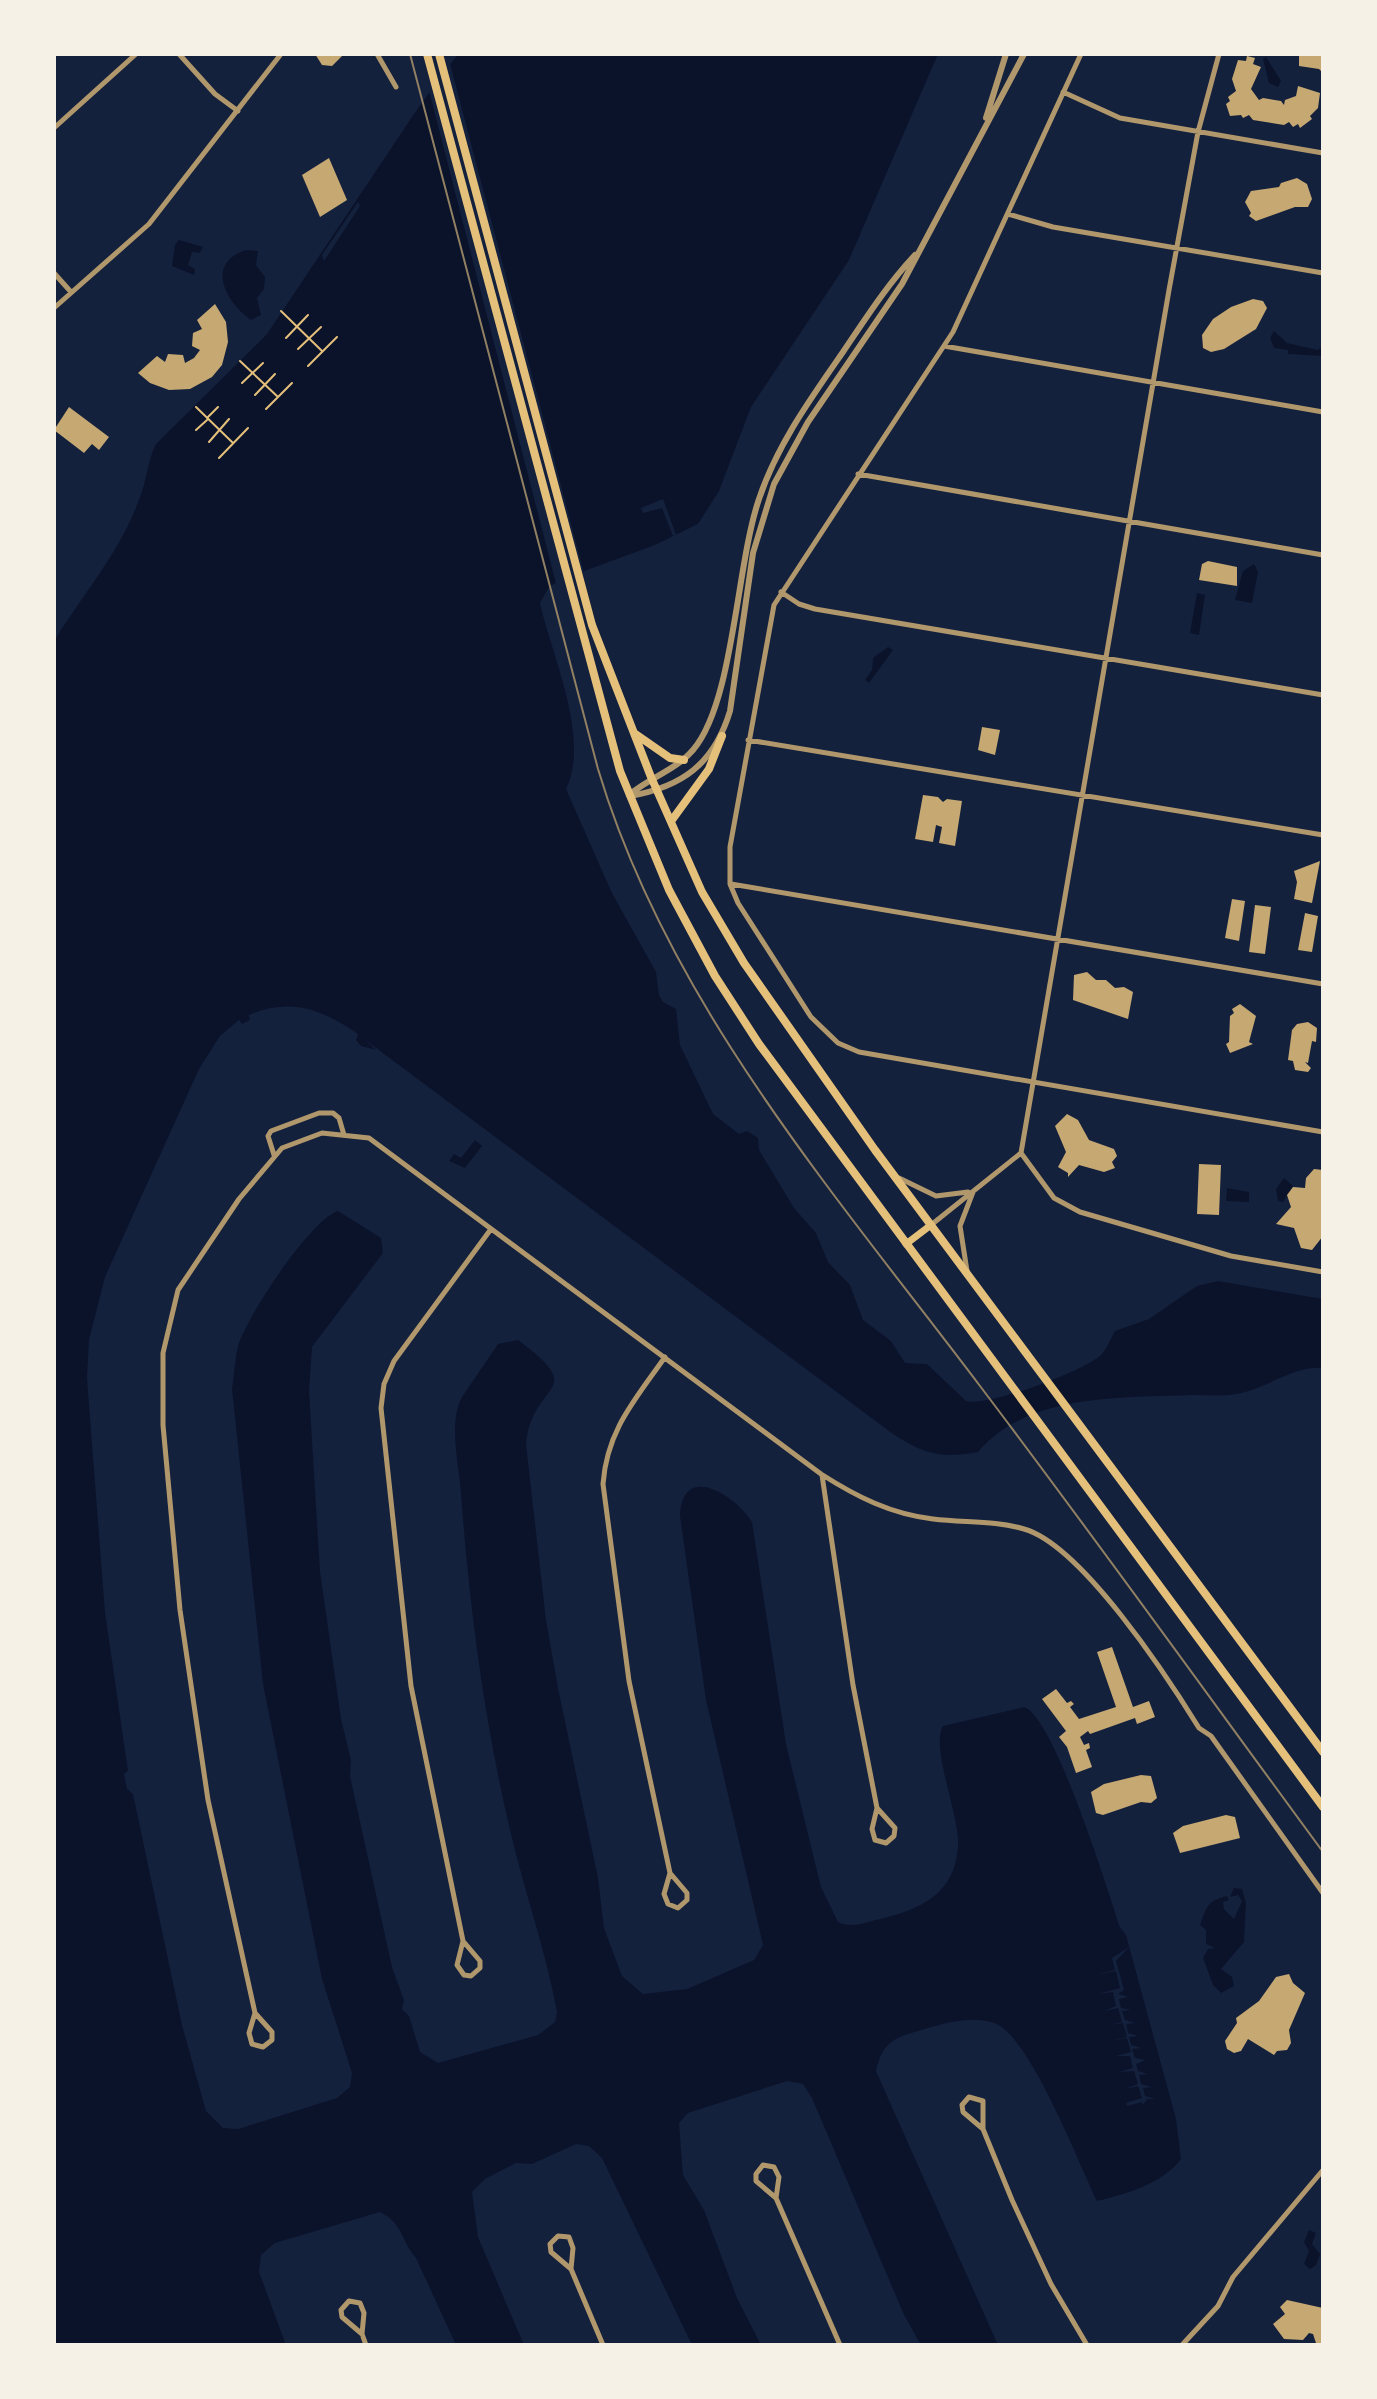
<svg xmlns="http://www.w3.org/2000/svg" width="1377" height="2399" font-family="Roboto,sans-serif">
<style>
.water{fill:#0b132b}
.pier{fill:#14213d}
.building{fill:#c6a872}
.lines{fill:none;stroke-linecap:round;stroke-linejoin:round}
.path{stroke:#e5c07b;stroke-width:2}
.minor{stroke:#b1986c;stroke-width:5}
.tertiary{stroke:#b1986c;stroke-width:6}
.primary{stroke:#e5c07b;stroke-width:7}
.trunk{stroke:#e5c07b;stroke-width:8}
.tram{stroke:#918062;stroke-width:2}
</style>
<rect width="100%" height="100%" fill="#14213d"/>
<path class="water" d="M458 54H938L849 260 751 407 719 491 698 524 655 545 560 580 549 587 540 603C551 654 591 738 566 789L612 893 656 972 659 995 663 1002 676 1009 680 1045 713 1114 739 1134 747 1131 758 1138 759 1150 794 1208 816 1233 828 1262 850 1285 863 1320 891 1341 905 1363 927 1364 966 1401C988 1407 1085 1371 1102 1354 1107 1348 1111 1338 1115 1331L1149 1319 1197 1286 1218 1281 1323 1299V1368C1293 1366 1269 1387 1241 1393 1226 1397 1207 1395 1192 1395 1122 1398 1027 1393 978 1452 943 1459 923 1454 893 1434L364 1039 376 1050 361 1046 356 1040 358 1034C323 1010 291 997 249 1015L250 1020 242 1024 239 1020 220 1036 199 1069 105 1277 89 1340 87 1378 105 1612 128 1771 124 1774 127 1789 133 1794 182 2025 206 2111 223 2128 238 2129 337 2098 350 2087 352 2073 322 1979 263 1684 232 1389C234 1375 235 1359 238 1346 247 1316 310 1220 338 1211L381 1238 383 1253 312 1347 309 1391 320 1571 341 1719 351 1760 350 1776 392 1967 404 2000 402 2009 409 2016 420 2052 438 2063 538 2035 555 2022 557 2012C546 1951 524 1891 510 1830 484 1720 469 1605 461 1493 459 1464 448 1423 462 1397L498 1344 518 1340C591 1394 532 1380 526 1444L546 1620 558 1688 598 1878 604 1928 622 1976 643 1994 687 1989 754 1960 763 1945 706 1700 680 1516C682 1461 736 1496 752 1522L786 1744 821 1887 838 1922C852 1929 866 1922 880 1919 921 1909 955 1894 958 1846 960 1816 930 1747 943 1726L1024 1707C1054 1716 1108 1891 1120 1927L1126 1935 1176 2119 1181 2159C1162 2184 1126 2194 1097 2201 1079 2164 1029 2034 994 2023 972 2016 950 2022 928 2028 899 2037 883 2038 876 2071L998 2345H921L904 2315 812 2098 803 2084 787 2081 688 2113 679 2123 683 2175 704 2210 737 2298 761 2345H692L602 2158 589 2146 576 2144 532 2164 516 2163 485 2179 472 2192 478 2237 524 2345H456L416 2258C401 2241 403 2223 380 2212L275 2243 261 2255 259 2272 286 2345H54V641C83 594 121 551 140 497 147 479 147 462 156 444L267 334 418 108Z
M1266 57 1281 81 1278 87 1269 83 1263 59Z
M179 240 203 247 200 253 192 252 188 265 195 269 194 275 172 266 175 245Z
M246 250 258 251 256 265 265 277 264 289 257 298 261 315 251 320C228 304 203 264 246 250Z
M1274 331 1287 343 1318 350 1321 347 1323 356 1288 354V350L1274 348 1270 338Z
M1254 564 1258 572 1252 603 1235 600 1243 571Z
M1197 593 1205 595 1199 635 1190 633Z
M888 647 893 650 869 683 865 680 872 670 873 658Z
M475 1140 482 1146 465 1168 449 1161 454 1154 461 1158Z
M1284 1178 1293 1186 1283 1202 1278 1201 1276 1189Z
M1227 1188 1249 1192V1202L1226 1201Z
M1234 1888 1242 1889 1246 1903 1244 1942 1221 1969 1232 1977 1234 1986 1221 1993 1213 1985 1203 1958 1208 1949 1215 1948 1206 1944V1930L1200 1925C1207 1906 1207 1901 1227 1896L1229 1900 1223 1902 1224 1909 1234 1919 1242 1901 1238 1895 1230 1897Z
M1309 2230 1316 2233 1312 2244 1320 2254 1316 2265 1310 2269 1304 2264 1309 2251 1304 2242Z"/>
<path class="pier" d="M449 60 585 577 557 587 428 87Z
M358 202 360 206 324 261 322 255Z
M663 499 676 535 673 536 662 508 643 513 641 508Z
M1129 1947 1116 1961 1124 1990 1118 1994 1128 1997 1119 1999 1121 2008 1131 2010 1122 2011 1125 2020 1135 2023 1126 2024 1128 2033 1138 2036 1129 2037 1131 2045 1141 2048 1132 2049 1135 2058 1145 2060 1136 2064 1138 2071 1148 2074 1139 2075 1141 2084 1152 2087 1143 2088 1145 2096 1155 2099H1147L1143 2105 1142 2102 1127 2106 1126 2103 1142 2098 1138 2086 1125 2089 1138 2084 1134 2071 1119 2072 1133 2068 1130 2056H1116L1131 2052 1127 2038 1113 2041 1127 2037 1123 2023 1108 2025 1122 2022 1118 2008 1104 2011 1116 2006 1113 1992 1098 1994 1120 1988 1116 1971 1096 1975 1115 1970 1112 1958Z"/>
<path class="building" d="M315 54H344L332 66 322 65Z
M1299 54H1323V73L1319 69 1299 66Z
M1247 56 1255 58 1253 64 1261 67 1251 89 1259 100 1263 98 1281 101 1284 105 1285 100 1296 96 1298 86 1320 93 1318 108 1310 116 1312 119 1300 128 1298 124 1293 127 1289 122 1284 125 1253 120 1249 115 1243 118 1241 115 1230 116 1226 104 1230 101 1228 97 1236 91 1232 79 1238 60 1246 61Z
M329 158 347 200 320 217 302 175Z
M1297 178 1307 184 1312 199 1308 207H1295L1256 221 1249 216 1251 213 1245 202 1251 191 1279 187 1281 183Z
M1253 299 1263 301 1267 308 1256 329 1224 349 1211 352 1203 348 1202 335 1213 319 1231 307Z
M215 304 226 322 228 342 222 365 212 377 190 389 169 390 150 383 138 373 157 356 165 362 168 354 183 355 185 363 194 358 200 350 192 346 193 333 202 329 197 320Z
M69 407 109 437 99 450 92 444 84 453 54 430Z
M1208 561 1237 567V586L1199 580 1202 564Z
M982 727 1000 730 995 755 978 750Z
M923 795 938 797 943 802 947 799 962 801 955 846 939 843 942 827 936 825 933 842 915 839Z
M1320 861 1312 903 1294 899 1297 882 1294 871Z
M1232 899 1245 901 1239 941 1225 938Z
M1255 905 1271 907 1265 954 1249 952Z
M1305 913 1318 916 1312 952 1298 950Z
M1087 972 1096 980H1106L1115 988 1124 987 1133 992 1128 1019 1073 1000 1074 975Z
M1240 1004 1256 1016 1249 1042 1253 1044 1230 1053 1226 1044 1229 1042 1230 1016 1234 1013 1232 1009Z
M1308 1022 1317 1028 1316 1042 1312 1041 1308 1063 1305 1062 1311 1068 1308 1072 1295 1070 1293 1061 1288 1060 1292 1030 1297 1024Z
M1067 1114 1078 1120 1089 1140 1114 1149 1117 1156 1112 1162 1115 1168 1104 1172 1079 1165 1068 1177V1173L1058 1167 1066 1152 1055 1126Z
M1199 1164 1221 1165 1219 1215 1197 1214Z
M1314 1169 1323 1170V1236L1312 1250 1301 1248 1294 1228 1276 1224 1291 1207 1287 1195 1293 1187 1305 1188 1306 1178Z
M1112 1647 1133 1707 1149 1701 1155 1717 1137 1724 1135 1718 1090 1734 1088 1731 1080 1737 1084 1745 1089 1743 1090 1748 1086 1750 1092 1767 1076 1773 1067 1747 1059 1737 1066 1731 1042 1699 1056 1689 1067 1703 1071 1701 1074 1704 1070 1707 1079 1719 1116 1707 1097 1652Z
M1141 1775 1151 1776 1157 1798 1151 1803 1141 1802 1103 1815 1096 1813 1091 1792 1104 1784Z
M1226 1815 1235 1817 1240 1838 1180 1853 1173 1833 1183 1826Z
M1289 1974 1293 1983 1305 1993 1289 2030 1291 2043 1287 2050 1277 2051 1274 2055 1248 2039 1241 2051 1234 2053 1227 2049 1225 2041 1237 2023 1236 2018 1259 2001 1276 1977Z
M1287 2300 1323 2308V2344L1316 2343 1313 2334 1309 2333 1303 2340 1284 2339 1273 2324 1285 2314 1280 2307Z"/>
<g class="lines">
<path class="path" d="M281 311 322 351
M286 338 308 315
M298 349 321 327
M240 361 278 397
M308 366 337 337
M242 383 263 363
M255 395 275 374
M196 407 233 443
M266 409 292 383
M207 418 218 407
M196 430 207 420
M209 442 229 419
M219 458 248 428"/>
<path class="minor" d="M179 54 215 94 238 111
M377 54 396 87
M1081 54 953 332 774 605 730 847V884L738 903 811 1017 838 1043 859 1052 1323 1132
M1063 92 1120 118 1323 153
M54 128 136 54
M1008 214 1053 227 1323 273
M54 273 71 292
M54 308 149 224 281 54
M944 346 1323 412
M858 474 1323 555
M781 592 799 604 815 609 1323 695
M748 740 1323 835
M731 884 1323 984
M1021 1153 1054 1198 1080 1212 1231 1256 1323 1272
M274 1155 268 1136 271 1131 319 1113H333L339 1118 344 1135
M899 1178 936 1196 968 1192
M931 1225 1021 1153 1169 290 1198 132 1219 54
M967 1271 960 1226 973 1192
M665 1357C635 1400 607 1430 603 1484L629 1681 670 1873 687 1893V1900L678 1908 668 1904 664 1894 670 1873
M822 1475 853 1685 877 1808 895 1828 894 1836 886 1843 875 1840 872 1829 877 1808
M463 1941 457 1965 464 1975 471 1976 480 1968V1961L463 1941 411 1686 381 1408 384 1384 394 1361 491 1229
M255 2013 272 2032V2040L263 2047 252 2044 249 2033 255 2013 208 1800 180 1610 163 1425V1353L178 1290 239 1199 282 1148 322 1133 369 1138 821 1474C857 1497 891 1514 933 1519 964 1523 994 1520 1024 1529 1081 1545 1167 1676 1199 1728L1211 1736 1323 1893
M983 2129 963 2112 962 2105 969 2097 983 2101V2129L1012 2200 1051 2284 1087 2345
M776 2198 756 2181V2174L763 2165 774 2167 779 2177 776 2198 840 2345
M571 2269 551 2252 550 2244 558 2236 569 2237 573 2248 571 2269 603 2345
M362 2334 364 2313 360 2303 349 2301 341 2310 342 2317 362 2334 366 2345
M1182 2345 1218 2306 1233 2277 1323 2170"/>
<path class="tertiary" d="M986 118 1006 54
M629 795C649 778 676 770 693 750 734 702 736 566 759 499 777 445 811 398 843 352 866 318 887 285 915 255
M630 796C682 787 714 764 730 711L753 553 774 484 808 422 902 284 1024 54"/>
<path class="primary" d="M906 1244 931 1225"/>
<path class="trunk" d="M427 54 620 771 669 890 715 976 759 1044 1323 1807
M439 54 592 625 651 777 702 892 744 963 875 1150 1323 1752
M634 733 670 758 684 760
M672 820 709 769 722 736"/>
<path class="tram" d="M410 54 598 769C668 1003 835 1194 980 1386 1096 1539 1209 1697 1323 1852"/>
</g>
<rect width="1377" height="2399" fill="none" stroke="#f6f1e7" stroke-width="112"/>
</svg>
